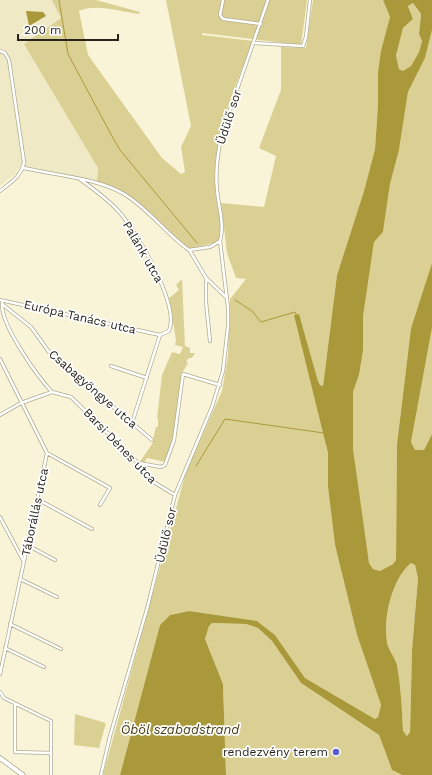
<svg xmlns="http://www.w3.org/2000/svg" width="432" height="775" font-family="'Work Sans',sans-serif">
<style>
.built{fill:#efe9c5}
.green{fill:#dbd093}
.water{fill:#aa993b;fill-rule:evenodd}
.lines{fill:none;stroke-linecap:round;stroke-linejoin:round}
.stream{stroke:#aa993b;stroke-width:1}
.street-casing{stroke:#b0ab91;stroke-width:4}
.secondary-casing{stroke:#b0ab91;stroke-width:5.5}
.street{stroke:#fff;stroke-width:2.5}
.secondary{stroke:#fff;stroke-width:4}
.poi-dot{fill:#5a59d1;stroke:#fff;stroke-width:1.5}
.labels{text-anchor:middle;stroke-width:3.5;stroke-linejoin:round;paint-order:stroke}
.street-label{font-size:12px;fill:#26241a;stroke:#fff}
.poi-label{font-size:12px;fill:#26241a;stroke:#fff;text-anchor:end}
.water-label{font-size:13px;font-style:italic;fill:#433c14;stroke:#fff}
</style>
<rect width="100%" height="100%" fill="#f9f4d8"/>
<path class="built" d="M0 0H52L61 17 25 44 98 168 97 182 21 165 18 171 0 186Z"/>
<path class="green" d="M52 0H96L140 12 139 14C122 12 96 3 79 11L88 55 162 158 181 174 185 172 181 147 191 126 166 0H307L301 45 202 33V35L253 41C236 85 212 137 215 185 215 203 223 221 222 239L214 243 189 249C176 241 166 228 155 217 138 201 118 192 97 182L98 168 24 44 61 18Z
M313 0H383L390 17 378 72V104L375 149 364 191 337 275 323 386 320 385 318 381 299 314 328 453V487L335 545 357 635 381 705 378 717 375 719 305 678 275 635 257 621 189 611 170 615 160 625 120 775H103L186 472 222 391 228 355 230 299 246 279 236 278 227 253 221 203 264 207 276 156 259 148 281 90V47L306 48Z
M413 3 421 14 419 34 422 41 419 52 411 66 403 71 399 69 396 57 403 28 413 19 408 5Z
M432 30V263L411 328 397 444 396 560 393 564 380 571 373 569 369 563 362 524 353 449V392L359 375 363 351V317L374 242 383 232 390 184 399 150 408 92 425 58Z
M182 279 185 346 190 348V353H195L192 358H189L186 362 188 363 182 373 173 440 166 462 147 458 144 463H139L152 444 156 427H158V419L157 418 162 375 172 352 180 354 183 347 175 345 176 340 169 298 179 290 176 285Z
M432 328V434L424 450 415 451 411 442Z
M411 563 415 565 418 578 412 650 410 732 407 736 403 731C402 709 401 687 397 665 395 657 388 650 387 642 383 618 392 580 411 563Z
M212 623 246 624 258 628 272 641 301 683 379 735 392 770 402 775H226L223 684 205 639 209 626Z
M75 714 106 723 99 748 74 745Z"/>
<path class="water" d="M383 0H432V30L425 58 408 92 399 150 390 184 383 232 374 242 363 317V351L359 375 353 392V449L369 563 373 569 380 571 393 564 396 560 397 444 411 328 432 263V328L411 442 415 450H424L432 434V775H402L392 770 379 735 301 683 272 641 258 628 246 624 212 623 209 626 205 639 223 684 226 775H120L160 625 170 615 189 611 257 621 275 635 305 678 375 719 378 717 381 705 357 635 335 545 328 487V453L294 315 299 314 318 381 320 385 323 386 337 275 364 191 375 149 378 104V72L381 51 390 17ZM413 3 421 14 419 34 422 41 419 52 411 66 403 71 399 69 396 56 403 28 413 19 408 6ZM411 563 415 565 418 578 412 650 410 732 407 736 403 731C402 709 401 687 397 665 395 657 388 650 387 642 383 618 392 579 411 563Z
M26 11 43 12 46 16 29 26Z"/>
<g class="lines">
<path class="stream" d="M59 0 68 54 114 140 120 150 197 243
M235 300 252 311 261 322 295 312 296 314
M196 466 225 419 324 433"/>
<defs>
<path id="street" d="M223 0 220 15 223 19 261 24
M255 43 303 46 306 37 310 0
M0 51 5 53 9 60 24 162C22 176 10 183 0 191
M24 168C54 175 97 178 124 194 149 209 166 234 189 250L210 247 220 241
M190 251 206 278 226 297
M206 278V302L210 341
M0 300 160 335 169 331C180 305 138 235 121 214 110 201 95 190 81 180
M2 303C0 324 37 376 52 392
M2 304 31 327 49 352 152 440
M0 359 47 453 0 674
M111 366 147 378
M0 415 21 403 52 392 71 397 138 463 147 478 175 495
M132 423 160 335
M47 453 110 488 100 505
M139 463 161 467 165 465 174 440 183 374 220 385
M37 499 92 529
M0 517 24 562
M27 545 55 560
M20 579 57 597
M10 624 61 649
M5 648 44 667
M0 692 4 698 51 721V775
M15 704V752L51 753
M101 775 110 736 147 609 175 495 212 407 223 371 228 326V308L220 241C225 225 218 205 217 189 215 171 218 151 222 133L268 0"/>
<path id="secondary" d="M0 758 23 775"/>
</defs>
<use href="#street" class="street-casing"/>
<use href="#secondary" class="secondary-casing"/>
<use href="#street" class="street"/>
<use href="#secondary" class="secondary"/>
</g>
<circle class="poi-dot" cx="336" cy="752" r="4"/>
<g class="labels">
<g class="street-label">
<text transform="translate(229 117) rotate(-72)" y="4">Üdülő sor</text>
<text transform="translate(143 252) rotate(60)" y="4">Palánk utca</text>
<text transform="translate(80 317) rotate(13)" y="4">Európa Tanács utca</text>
<text transform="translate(93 389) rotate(41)" y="4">Csabagyöngye utca</text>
<text transform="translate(120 446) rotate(46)" y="4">Barsi Dénes utca</text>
<text transform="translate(35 512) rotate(-78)" y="4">Táborállás utca</text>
<text transform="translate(166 535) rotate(-77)" y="4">Üdülő sor</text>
</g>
<g class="poi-label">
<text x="328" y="756">rendezvény terem</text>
</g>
<g class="water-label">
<text x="180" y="734">Öböl szabadstrand</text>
</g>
</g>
<path d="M18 34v6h100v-6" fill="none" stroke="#26241a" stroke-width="2"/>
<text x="24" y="34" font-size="12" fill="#26241a" stroke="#ffffff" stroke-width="3" paint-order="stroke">200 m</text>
</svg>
